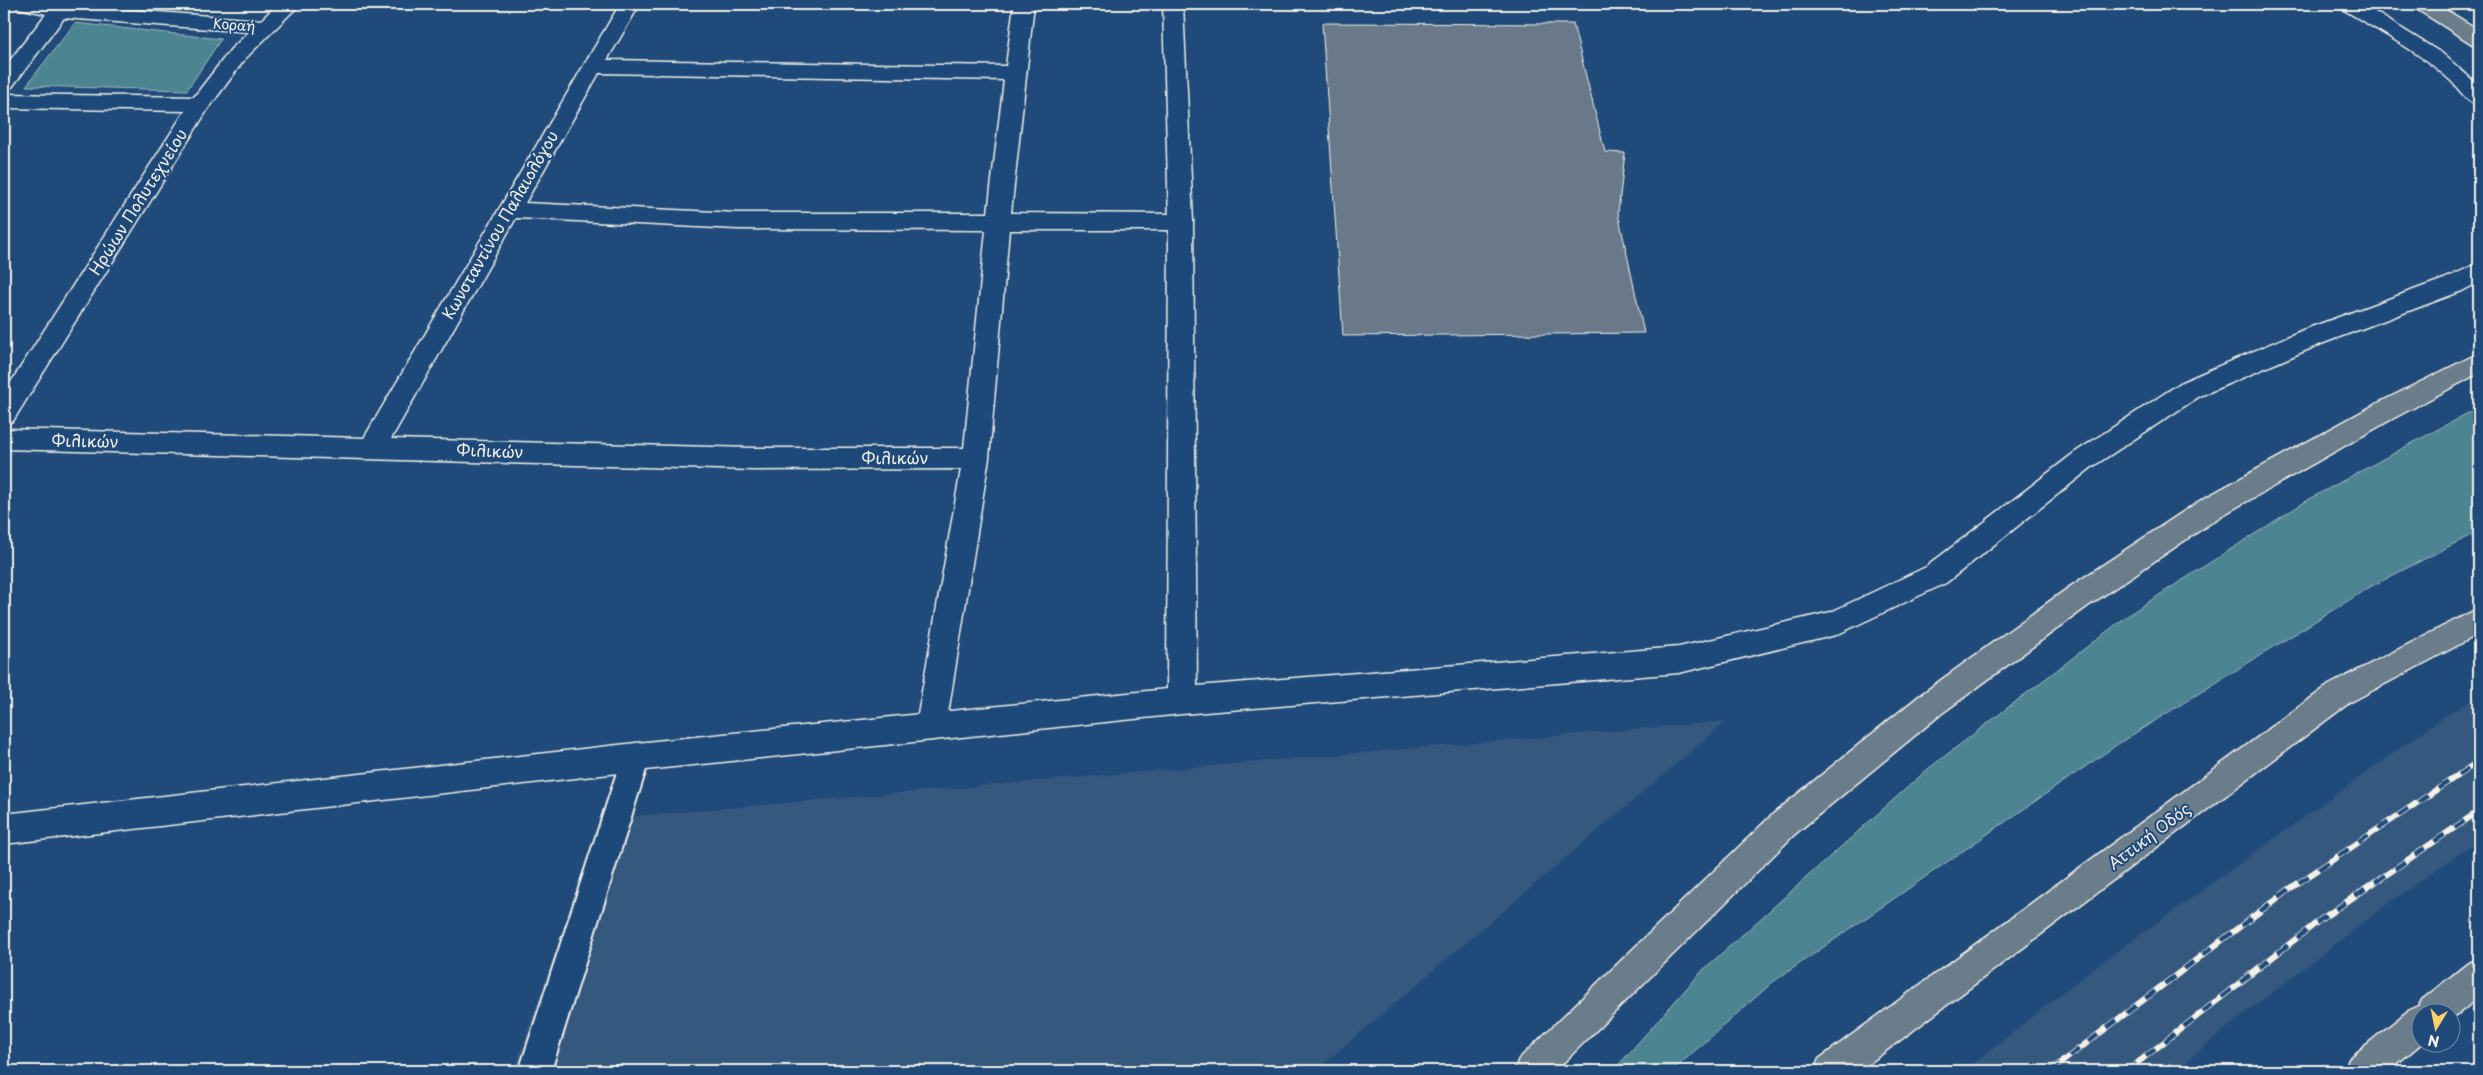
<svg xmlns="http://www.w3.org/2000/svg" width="2483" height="1075" font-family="'Playpen Sans',sans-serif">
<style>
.built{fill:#35587e}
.green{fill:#4e8492;stroke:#a1babd}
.building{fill:#697989;stroke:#f4f1e8}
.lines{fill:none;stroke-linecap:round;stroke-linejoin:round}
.lane-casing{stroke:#f4f1e8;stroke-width:4}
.street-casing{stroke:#f4f1e8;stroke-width:3}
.secondary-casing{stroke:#f4f1e8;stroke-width:3}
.primary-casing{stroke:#f4f1e8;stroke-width:3}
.highway-casing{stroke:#f4f1e8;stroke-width:3}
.lane{fill:#1f4a7a;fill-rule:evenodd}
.street{fill:#1f4a7a;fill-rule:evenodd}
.secondary{fill:#1f4a7a;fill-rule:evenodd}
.primary{fill:#6b7d8b;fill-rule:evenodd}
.highway{fill:#6b7d8b;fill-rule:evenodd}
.rail-casing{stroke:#f4f1e8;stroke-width:6}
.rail{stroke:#1f4a7a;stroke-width:4.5;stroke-dasharray:12;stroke-linecap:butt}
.labels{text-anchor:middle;stroke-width:4;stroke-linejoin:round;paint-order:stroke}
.far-street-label{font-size:14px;fill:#f4f1e8;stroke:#1f4a7a}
.street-label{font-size:16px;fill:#f4f1e8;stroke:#1f4a7a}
</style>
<rect width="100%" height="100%" fill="#1f4a7a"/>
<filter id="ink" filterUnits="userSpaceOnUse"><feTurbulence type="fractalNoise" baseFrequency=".02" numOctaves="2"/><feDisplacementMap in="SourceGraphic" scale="10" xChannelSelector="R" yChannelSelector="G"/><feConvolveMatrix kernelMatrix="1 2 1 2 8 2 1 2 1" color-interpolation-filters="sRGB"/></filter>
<g filter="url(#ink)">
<path class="built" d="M2479 696V840L2393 900 2248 1011 2175 1071H1964L2091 970 2442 718Z
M1727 721 1315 1071H514L601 819Z"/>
<path class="green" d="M75 23 221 39 187 90 26 86Z
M2479 407V531L2370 587 2124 740 1773 982 1672 1071H1613L1703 970 1928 769 2131 613 2311 498Z"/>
<path class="building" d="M1322 23 1573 24 1605 152 1625 153 1618 213 1644 333 1343 336Z"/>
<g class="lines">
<defs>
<path id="lane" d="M636 744 646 748 650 757 551 1071H519L622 757 626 748Z"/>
<path id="street" d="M15 4H54L261 20 278 4H300L245 59 208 109 13 421 4 424V393L185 111 4 108V94L194 97 231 49 249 32 64 18 12 87 4 89V68L46 14 18 8Z
M620 4H640L607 60 1006 66 1014 4H1034L1011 213 1181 214 1189 216 1193 222 1189 228 1181 230H1009L989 458 946 726 942 736 931 740 920 736 916 726 961 469 753 470 4 449V429L364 438ZM599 73 1004 80 988 213H737L525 203ZM516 218 737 229 986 230 964 448H753L391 439Z"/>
<path id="secondary" d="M1163 4H1183L1193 222 1197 686 1679 647 1831 612 1926 567 2074 453 2182 382 2303 330 2444 279 2479 263V282L2462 291 2321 344 2200 396 2092 467 1946 583 1836 635 1679 673 1182 714 636 771 4 844V814L636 743 1167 689 1169 222Z
M2338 4H2362L2443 54 2479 86V106C2467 103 2460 90 2451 81 2419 51 2378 31 2341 8Z"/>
<path id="primary" d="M2412 4H2436L2479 30V45L2472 44 2415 8Z"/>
<path id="highway" d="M2479 353V373L2394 418 2221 516 2088 606 1941 714 1795 834 1555 1071H1514L1519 1059 1773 814 1919 696 2068 588 2201 500 2376 404Z
M2479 608V634L2349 703 1859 1071H1814L1819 1059 2329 685Z
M2479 959V997L2450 1020V1012H2420V1042H2423L2388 1071H2344L2349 1059 2408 1011 2419 1006 2422 1000 2467 964Z"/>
</defs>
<use href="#lane" class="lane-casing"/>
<use href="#street" class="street-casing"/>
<use href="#secondary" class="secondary-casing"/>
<use href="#primary" class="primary-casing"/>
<use href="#highway" class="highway-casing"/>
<use href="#lane" class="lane"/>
<use href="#street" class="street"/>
<use href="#secondary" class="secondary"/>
<use href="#primary" class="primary"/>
<use href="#highway" class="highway"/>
<defs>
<path id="rail" d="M2050 1071 2288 890 2479 761
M2127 1071 2320 920 2479 811"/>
</defs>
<use href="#rail" class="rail-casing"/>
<use href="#rail" class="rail"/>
</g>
</g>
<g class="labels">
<g class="far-street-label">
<text transform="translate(234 25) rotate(4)" y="5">Κοραή</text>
</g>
<g class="street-label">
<text transform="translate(138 202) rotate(-58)" y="6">Ηρώων Πολυτεχνείου</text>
<text transform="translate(500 225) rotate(-60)" y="6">Κωνσταντίνου Παλαιολόγου</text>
<text transform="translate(85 441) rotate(1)" y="6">Φιλικών</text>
<text transform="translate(490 451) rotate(2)" y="6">Φιλικών</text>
<text x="895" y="464">Φιλικών</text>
<text transform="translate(2149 836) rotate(-37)" y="6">Αττική Οδός</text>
</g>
</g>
<rect width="2483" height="1075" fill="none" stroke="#1f4a7a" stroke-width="20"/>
<rect x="10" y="10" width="2463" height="1055" fill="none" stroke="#f4f1e8" stroke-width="2" filter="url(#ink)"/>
<g transform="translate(2436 1028) rotate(190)"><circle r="24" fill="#1f4a7a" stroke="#748da6"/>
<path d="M0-4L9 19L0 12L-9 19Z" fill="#ffd166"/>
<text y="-8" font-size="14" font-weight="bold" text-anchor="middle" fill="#f4f1e8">N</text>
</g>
</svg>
